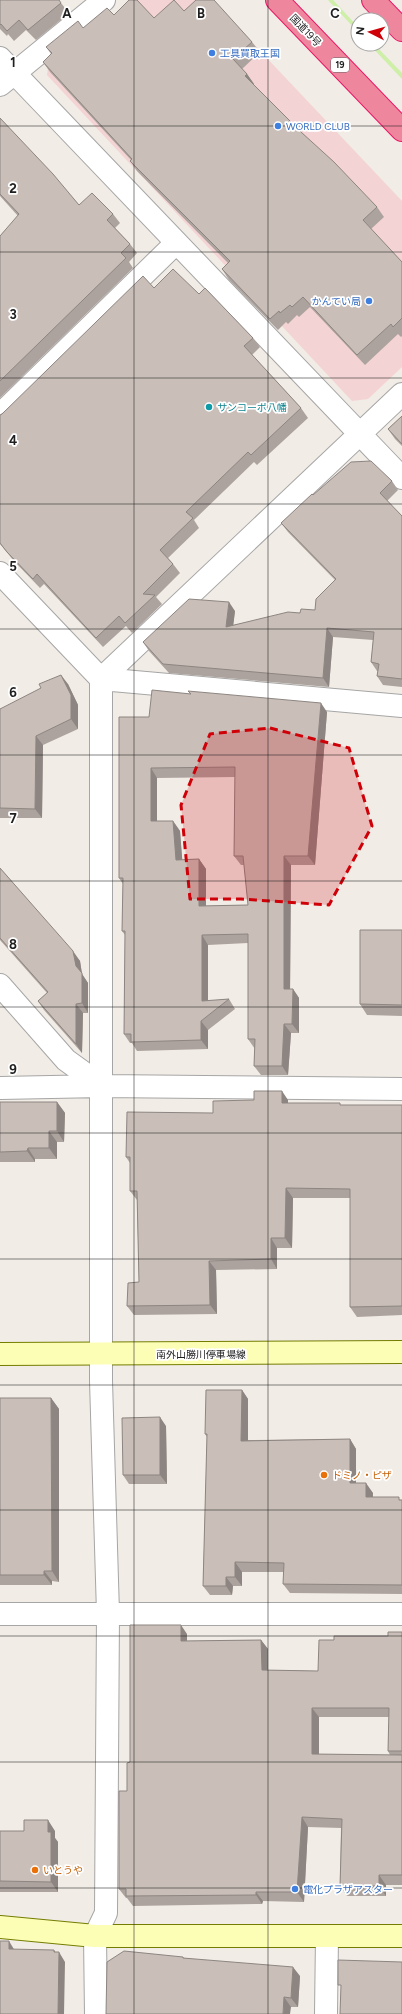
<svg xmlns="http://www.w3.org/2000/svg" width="402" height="2014" font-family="Figtree,'Noto Sans JP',sans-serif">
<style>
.commercial{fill:#f3d3d3}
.grass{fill:#cdefa7}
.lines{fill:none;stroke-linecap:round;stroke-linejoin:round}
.street-casing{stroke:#a6a6a6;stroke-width:24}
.secondary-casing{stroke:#747d00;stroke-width:24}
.highway-casing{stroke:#e91867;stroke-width:24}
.street{stroke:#fff;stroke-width:22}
.secondary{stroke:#fdfeb5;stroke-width:22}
.highway{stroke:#ee879e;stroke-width:22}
.wall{fill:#ada39e;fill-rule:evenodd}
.shaded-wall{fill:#8d8581}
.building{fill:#c9beb8;stroke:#8d8581;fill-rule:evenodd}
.marked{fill:#cf0008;fill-opacity:0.2;stroke:#cf0008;stroke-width:3;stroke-dasharray:8 5;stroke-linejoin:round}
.grid{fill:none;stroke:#1f1f1f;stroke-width:1;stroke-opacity:0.55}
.shop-dot{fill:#3f7fe0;stroke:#fff;stroke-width:1.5}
.culture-dot{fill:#0f9aa8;stroke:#fff;stroke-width:1.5}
.food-dot{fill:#e8710a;stroke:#fff;stroke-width:1.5}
.labels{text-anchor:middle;stroke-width:3.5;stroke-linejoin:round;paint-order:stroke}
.shield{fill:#fff;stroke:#626262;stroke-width:1}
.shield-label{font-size:9px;font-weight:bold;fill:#1f1f1f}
.street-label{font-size:10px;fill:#1f1f1f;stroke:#fff}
.shop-label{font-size:10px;fill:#366cbe;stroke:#fff;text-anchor:start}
.culture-label{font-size:10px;fill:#0d838f;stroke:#fff;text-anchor:start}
.food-label{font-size:10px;fill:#c56008;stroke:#fff;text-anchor:start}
.grid-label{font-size:13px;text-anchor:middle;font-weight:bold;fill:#1f1f1f;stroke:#fff;stroke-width:3.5;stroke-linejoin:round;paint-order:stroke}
</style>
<rect width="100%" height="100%" fill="#f1ece5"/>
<path class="commercial" d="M136 0H212L402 201V367L368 399 352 401 47 75 48 68Z"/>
<path class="grass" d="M328 0H333L358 27V32Z
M369 44H374L402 73V79Z"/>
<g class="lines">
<defs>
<path id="street" d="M0 58 402 478
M0 85 104 0
M0 415 176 243
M0 573 101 679V1381L108 1613 106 1913 95 1936 96 2014
M101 679 402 394
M101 679 402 706
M0 985 66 1060 102 1086
M0 1088 102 1086 402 1089
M0 1614H402
M326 2014 327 1936"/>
<path id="secondary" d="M0 1354 402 1352
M0 1927 95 1936H402"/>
<path id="highway" d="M277 0 402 130
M373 0 402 30"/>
</defs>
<use href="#street" class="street-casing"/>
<use href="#secondary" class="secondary-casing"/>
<use href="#highway" class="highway-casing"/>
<use href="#street" class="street"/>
<use href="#secondary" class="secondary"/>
<use href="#highway" class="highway"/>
</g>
<path class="wall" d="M0 0 61 3 69 13 36 40 26 30 14 41 8 34 7 36 0 29Z
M184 11 252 42 260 52 242 69 247 74 254 84V85L301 132 377 207 384 217 371 229 402 262V336L401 337 398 334 365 365 310 307 299 317 297 315 288 324 286 322 278 330 229 280 222 269 228 263 137 171 130 161 131 160 50 72 43 62 51 54 46 47 83 28 114 15 154 18Z
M0 118 79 205 113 214 120 223 115 228 130 244 137 253 129 262 133 268 0 398V236L18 216 0 196Z
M154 288 199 294 253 338 260 347 252 355 301 408 308 418 257 465 254 462 194 520 199 528 168 558 173 564 180 573 156 597 162 604 132 633 126 626 103 647 44 584 40 588 14 561 0 544V415Z
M402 416V446L395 439 388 429Z
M392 481 398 490 387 501 402 516V687L383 685 377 676 378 671H377L371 662 373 640 333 637 329 687 169 673 149 651 143 642 235 611 233 625 315 610 335 580 288 532 281 523 313 495Z
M68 684 78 705V729L43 745 42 818H0V709Z
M188 691 327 712 315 865H291L290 989H293L299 998V1033H291L288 1075H261L254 1066 255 1049 248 1039V943L208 945V1001L229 999 235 1009 208 1030V1049L137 1051 132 1043H130L124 1034 125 935 122 931 123 884 119 878 149 717 190 694ZM235 777 234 856 241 865H244L248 905 206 906V869L199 859 182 860 180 831 173 821H157V778Z
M0 868 80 961 82 974 88 983V1013H83L82 1053 44 1010 38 1001 47 993 0 940Z
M402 930V1016L367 1015 360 1004Z
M288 1100V1103L341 1105H402V1315L357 1317 350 1307V1198H293L292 1248H277V1269L216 1270 217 1314 134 1315 127 1306 139 1282 137 1200 130 1191V1163L126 1157 213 1113Z
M0 1102H57L65 1113 64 1142H57V1159H35V1162H0Z
M242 1390 248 1399V1440L350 1439 356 1449V1483L373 1493V1497L402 1500V1594L290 1593 283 1584 284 1572H242V1586H233L232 1595H210L203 1586 207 1437 205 1434Z
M0 1398H51L59 1409V1582L52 1581V1585H0Z
M166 1426 167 1484H129L123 1475Z
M402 1632V1885H386V1896H347L340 1886 341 1828 308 1827 304 1902 263 1901 262 1904 133 1906 127 1898H126L119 1889 127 1791 130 1762 187 1634V1641L261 1640 268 1649V1670L318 1671 334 1640 388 1636ZM319 1717H389L388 1751 390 1755 319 1754Z
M0 1831H55V1838L58 1842V1892H0Z
M183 1957 184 1958 300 1976 298 2007H291L106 2014Z"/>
<path class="shaded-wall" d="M247 74 254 84 252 86 245 76Z
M229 602 235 611 232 636 226 627Z
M327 628 333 637 329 687 323 678Z
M61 675 68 684 78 705V729L71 719Z
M321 703 327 712 315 865 308 856Z
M36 736 43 745 42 818 35 809Z
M151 768 157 778V831L151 821Z
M173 821 180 831 183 869 176 860Z
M284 856 291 865 290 998 284 989Z
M199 859 206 869V915L199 906Z
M202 935 208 945V1010L202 1001Z
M73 951 80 961 82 974 88 983V1013L82 1003Z
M293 989 299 998V1033L292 1024Z
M76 1004 83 1013 82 1053 76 1044Z
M201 1021 208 1030V1049L201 1040Z
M284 1024 291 1033 288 1075 282 1066Z
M282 1091 288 1100V1112L282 1103Z
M57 1102 65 1113 64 1142 57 1131Z
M49 1131 57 1142V1159L49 1148Z
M28 1148 35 1159V1162L27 1151Z
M286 1188 293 1198 292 1248 285 1238Z
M271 1238 277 1248V1269L271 1259Z
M209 1261 216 1270 217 1314 210 1305Z
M242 1390 248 1399V1450L241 1441Z
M51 1398 59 1409V1582L52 1571Z
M160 1417 166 1426 167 1484 160 1475Z
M350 1439 356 1449V1493L350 1483Z
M366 1483 373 1493 372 1506 366 1497Z
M235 1562 242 1572V1586L235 1577Z
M44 1571 52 1581V1585L44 1575Z
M226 1577 233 1586 232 1595 226 1586Z
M181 1625 187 1634V1650L181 1641Z
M261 1640 268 1649V1680L262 1670Z
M312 1708 319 1717V1763L312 1754Z
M302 1817 308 1827 304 1902 297 1892Z
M48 1820 55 1831V1838L58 1842V1892L51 1882 48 1832Z
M379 1875 386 1885V1896L379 1886Z
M256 1892 263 1901 262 1904 256 1895Z
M9 1941 15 1951 9 1949Z
M54 1950 59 1957V1952L65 1962 64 2014H58Z
M293 1967 300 1976 298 2007 291 1998Z
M284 1997 291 2007 290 2014H283Z"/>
<path class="building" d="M0 0H59L61 3 28 30 19 20 7 31 1 24 0 25Z
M129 0H137L154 18 174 0 184 11 196 0H214L252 42 233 59 247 74 245 76 301 132 334 162 377 207 363 220 402 262V318L393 327 391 324 357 355 303 297 292 307 290 305 280 313 279 311 270 319 222 269 230 261 130 161 132 159 43 62 52 53 46 47 78 21 83 28 107 8 114 15Z
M0 118 53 174 79 205 92 193 113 214 107 220 130 244 121 253 126 258 0 381V236L19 214 0 194Z
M173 269 199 294 205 288 253 338 244 346 301 408 251 455 248 452 186 512 193 518 160 550 173 564 143 594 155 595 125 623 119 616 96 638 37 574 33 579 7 552 0 543V415L2 414 143 276 154 288Z
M402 416V444L388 429Z
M371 461 392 481 380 493 402 516V679L377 676 379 664 371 662 374 632 327 628 323 678 163 664 143 642 189 599 229 602 226 627 288 612 300 613 301 609 315 610 316 599 336 579 281 523 312 494 313 495 351 462Z
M61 675 71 695V719L36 736 35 809 0 808V709L41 688 39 684Z
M152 690 191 694 188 691 321 703 308 856H284V989H293L292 1024H284L282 1066H254L255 1039H248V934L202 935V1001L229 999 201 1021V1040L131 1042V1034H124L125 931H122L123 878H119V717H149ZM235 767 234 856H243L248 905 199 906V859L176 860 173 821H151V768Z
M0 868 73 951 76 966 82 973V1003L76 1004V1044L38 1001 48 992 0 938Z
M360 930H402V1005L360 1004Z
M254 1091H282V1103H340V1105H402V1306L350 1307V1189L286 1188 285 1238H271V1259L209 1261 210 1305 127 1306 128 1283 139 1282 137 1191H130V1157H126L127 1112 213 1113V1101L254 1100Z
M0 1102H57V1131H49V1148H28L27 1151 0 1152Z
M206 1390H242L241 1441 350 1439V1483H366V1497H399V1500H402V1585L283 1584 284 1563 235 1562V1577H226V1586H203L207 1434H205Z
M0 1398H51L52 1571H44V1575H0Z
M160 1417V1475H123L122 1418Z
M130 1625H181V1641L261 1640 262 1670 318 1671 319 1640H334V1636H388V1632H402V1751H388L389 1708H312V1754L402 1755V1875H379V1886H340L342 1819 302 1817 297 1892H256V1895L126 1896V1889H119V1791H127V1763L130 1762Z
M24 1820H48V1832H51V1882L0 1881V1831H24Z
M0 1941H9V1949L54 1950V1952H59L58 2014H0Z
M124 1951 183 1957V1958L293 1967 291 1998 284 1997 283 2014H106L107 1962Z
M338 1960 402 1962V2014H340L341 1985H338Z"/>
<path class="marked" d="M270 728 349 748 372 826 329 905 241 899H190L181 805 210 734Z"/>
<path class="grid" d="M134 0V2014M268 0V2014M0 126H402M0 252H402M0 378H402M0 504H402M0 629H402M0 755H402M0 881H402M0 1007H402M0 1133H402M0 1259H402M0 1385H402M0 1510H402M0 1636H402M0 1762H402M0 1888H402"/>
<g class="shop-dot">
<circle cx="212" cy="53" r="4"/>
<circle cx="278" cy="126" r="4"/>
<circle cx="369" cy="301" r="4"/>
<circle cx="295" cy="1889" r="4"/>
</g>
<circle class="culture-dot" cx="209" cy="407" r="4"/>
<g class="food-dot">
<circle cx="324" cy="1475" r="4"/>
<circle cx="35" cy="1870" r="4"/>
</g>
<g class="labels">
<rect class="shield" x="331" y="58" width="18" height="14" rx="3"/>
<g class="shield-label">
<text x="340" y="68">19</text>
</g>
<g class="street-label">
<text transform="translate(306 30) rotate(46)" y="4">国道19号</text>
<text x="201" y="1358">南外山勝川停車場線</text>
</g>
<g class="shop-label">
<text x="220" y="57">工具買取王国</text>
<text x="286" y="130">WORLD CLUB</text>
<text x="361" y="305" text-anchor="end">かんてい局</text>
<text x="303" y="1893">電化プラザアスター</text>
</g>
<g class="culture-label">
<text x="217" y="411">サンコーポ八幡</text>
</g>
<g class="food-label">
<text x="332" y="1479">ドミノ・ピザ</text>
<text x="43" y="1874">いとうや</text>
</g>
</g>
<g class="grid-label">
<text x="67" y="18">A</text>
<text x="201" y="18">B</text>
<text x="335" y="18">C</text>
<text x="13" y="67">1</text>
<text x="13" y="193">2</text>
<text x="13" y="319">3</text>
<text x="13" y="445">4</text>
<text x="13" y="571">5</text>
<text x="13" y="697">6</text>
<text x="13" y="823">7</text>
<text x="13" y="949">8</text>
<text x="13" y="1074">9</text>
</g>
<g transform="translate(370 32) rotate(276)"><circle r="19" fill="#ffffff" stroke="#a5a5a5"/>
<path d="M0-3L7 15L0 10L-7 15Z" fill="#cf0008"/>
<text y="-6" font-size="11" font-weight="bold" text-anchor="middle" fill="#1f1f1f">N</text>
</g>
</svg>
